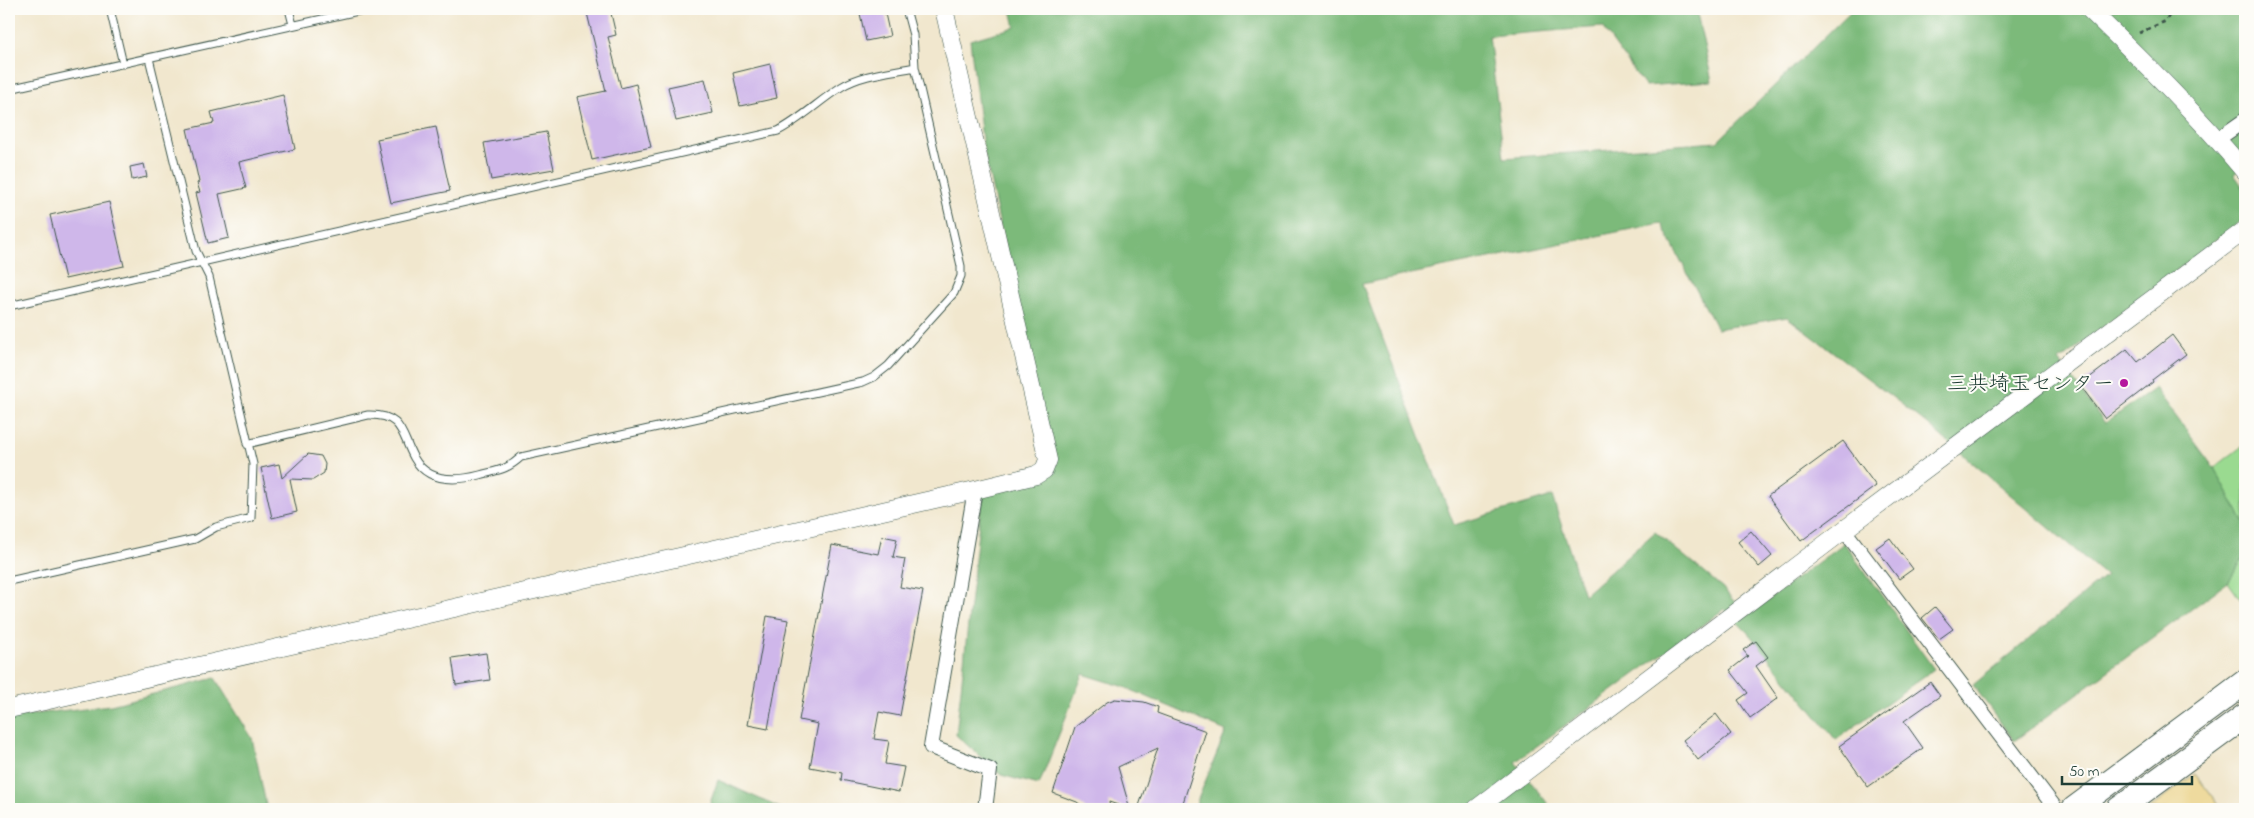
<svg xmlns="http://www.w3.org/2000/svg" width="2254" height="818" font-family="'Indie Flower','Klee One',sans-serif">
<style>
.green{fill:#9ada90;stroke:#5c8c62}
.forest{fill:#7bba7a;stroke:#4d7c57}
.sand{fill:#eeda9e;stroke:#868c69}
.building{fill:#cfb7ea}
.lines{fill:none;stroke-linecap:round;stroke-linejoin:round}
.service-casing{stroke:#3e564b;stroke-width:9}
.minor-casing{stroke:#3e564b;stroke-width:16}
.tertiary-casing{stroke:#3e564b;stroke-width:19}
.trunk-casing{stroke:#3e564b;stroke-width:26}
.path{stroke:#3e564b;stroke-width:3;stroke-dasharray:4 4;stroke-linecap:butt}
.service{stroke:#fff;stroke-width:7}
.minor{stroke:#fff;stroke-width:14}
.tertiary{stroke:#fff;stroke-width:18}
.trunk{stroke:#fff;stroke-width:24}
.poi-dot{fill:#b5179e;stroke:#fdfcf7;stroke-width:2}
.labels{text-anchor:middle;stroke-width:4;stroke-linejoin:round;paint-order:stroke}
.poi-label{font-size:21px;fill:#1f3d34;stroke:#fdfcf7;text-anchor:end}
</style>
<rect width="100%" height="100%" fill="#fdfcf7"/>
<filter id="ink" filterUnits="userSpaceOnUse"><feTurbulence type="fractalNoise" baseFrequency=".02" numOctaves="2"/><feDisplacementMap in="SourceGraphic" scale="10" xChannelSelector="R" yChannelSelector="G"/><feConvolveMatrix kernelMatrix="1 2 1 2 8 2 1 2 1" color-interpolation-filters="sRGB"/></filter>
<filter id="wash" filterUnits="userSpaceOnUse"><feTurbulence type="fractalNoise" baseFrequency=".0096" numOctaves="4" result="noise"/><feDisplacementMap in="SourceGraphic" scale="20" xChannelSelector="R" yChannelSelector="G"/><feGaussianBlur stdDeviation="1.12" result="paint"/><feColorMatrix in="noise" values="0 0 0 0 0 0 0 0 0 0 0 0 0 0 0 0 0 1.4 0 .05"/><feComposite in="paint" operator="in"/></filter>
<g filter="url(#wash)">
<rect width="100%" height="100%" fill="#f1e7ce"/>
<path class="green" d="M2245 444V524L2214 468Z
M2245 556V606L2228 582Z"/>
<path class="forest" d="M1011 9H1696L1712 81 1645 86 1602 27 1489 36 1504 158 1717 142 1853 9H2245V165L2234 174 2245 190V218L2059 361 2105 423 2155 388 2214 468 2245 524V556L2228 582 2014 741 1973 685 2106 576 1921 419 1787 317 1717 329 1661 223 1362 284 1454 525 1552 496 1584 595 1655 532 1723 588 1746 616 1844 543 1934 669 1836 740 1749 634 1724 609 1515 762 1552 809H1194L1226 731 1122 686 1083 674 1039 785 1001 775 956 735 982 495 1054 473 983 147 970 40 1015 27Z
M215 678 252 738 267 809H9V717L111 705Z
M718 780 782 809H708Z"/>
<path class="sand" d="M2195 774 2222 809H2149Z"/>
<g id="blocks">
<path class="building" d="M604 9H610L616 35 608 37 621 88 636 84 651 147 592 160 577 97 606 91 587 13Z
M859 9H884L890 36 866 41Z
M770 64 777 98 740 106 733 73Z
M705 79 713 113 676 121 668 87Z
M283 95 295 149 239 162 246 188 219 194 229 238 208 243 196 193 200 192 197 183 199 182 187 129 214 123 211 112Z
M436 127 450 191 391 203 377 139Z
M546 132 554 169 491 180 484 143Z
M144 164 147 177 132 180 130 167Z
M109 202 124 266 65 279 50 215Z
M2172 335 2186 354 2152 380 2153 382 2105 419 2080 385 2127 349 2138 362Z
M1843 441 1876 486 1801 541 1768 496Z
M308 454 321 456 325 464 324 473 313 480 290 479 297 512 272 518 261 468 279 464 282 478Z
M1751 531 1772 556 1759 567 1738 542Z
M882 536 897 539 893 557 905 559 900 587 923 591 900 716 879 712 874 739 889 741 885 764 904 767 899 792 841 780 842 773 810 767 818 724 799 720 832 545 878 554Z
M1890 538 1913 569 1899 579 1876 548Z
M1935 607 1953 629 1939 639 1922 618Z
M767 616 788 620 768 729 748 725Z
M1756 641 1768 657 1756 666 1778 698 1750 718 1738 700 1748 693 1730 670 1748 656 1743 650Z
M486 653 490 680 456 685 452 658Z
M1930 682 1940 696 1904 721 1923 748 1868 787 1839 746Z
M1115 699 1144 702 1158 707 1157 713 1206 731 1181 809H1138L1158 748 1118 767 1130 809 1109 802 1110 809H1086L1077 802 1053 793 1075 727 1107 702Z
M1716 714 1731 734 1698 760 1683 740Z"/>
</g>
</g>
<g filter="url(#ink)">
<use href="#blocks" fill-opacity="0" stroke="#3e564b" stroke-width="1"/>
<g class="lines">
<defs>
<path id="service" d="M110 9 123 64
M289 9 293 25
M9 89 367 9
M9 306 778 131C801 119 819 101 841 87 862 74 891 72 915 67
M247 444 368 415C404 414 401 435 414 458 428 483 457 481 480 475 498 470 507 470 521 457L863 382 874 377 888 366 954 293 961 276V266L915 67 913 35 906 9
M9 581 195 539 216 527 251 518 253 464 209 277 196 251 149 58"/>
<path id="minor" d="M2218 139 2245 120
M975 490 931 747 990 770 985 809
M1844 530 2056 809"/>
<path id="tertiary" d="M2089 9C2143 61 2197 114 2245 172
M9 709 975 490 1036 475 1044 470 1048 460 944 9
M1476 809 1844 530 2245 230"/>
<path id="trunk" d="M2074 809 2245 682
M2119 809 2245 716"/>
</defs>
<use href="#service" class="service-casing"/>
<use href="#minor" class="minor-casing"/>
<use href="#tertiary" class="tertiary-casing"/>
<use href="#trunk" class="trunk-casing"/>
<path class="path" d="M2139 33 2166 21 2172 9"/>
<use href="#service" class="service"/>
<use href="#minor" class="minor"/>
<use href="#tertiary" class="tertiary"/>
<use href="#trunk" class="trunk"/>
</g>
</g>
<circle class="poi-dot" cx="2124" cy="383" r="5"/>
<g class="labels">
<g class="poi-label">
<text x="2114" y="390">三共埼玉センター</text>
</g>
</g>
<rect width="2254" height="818" fill="none" stroke="#fdfcf7" stroke-width="30"/>
<path d="M2062 776v8h130v-8" fill="none" stroke="#1f3d34" stroke-width="2.5"/>
<text x="2069" y="776" font-size="15" fill="#1f3d34" stroke="#fdfcf7" stroke-width="4" paint-order="stroke">50 m</text>
</svg>
